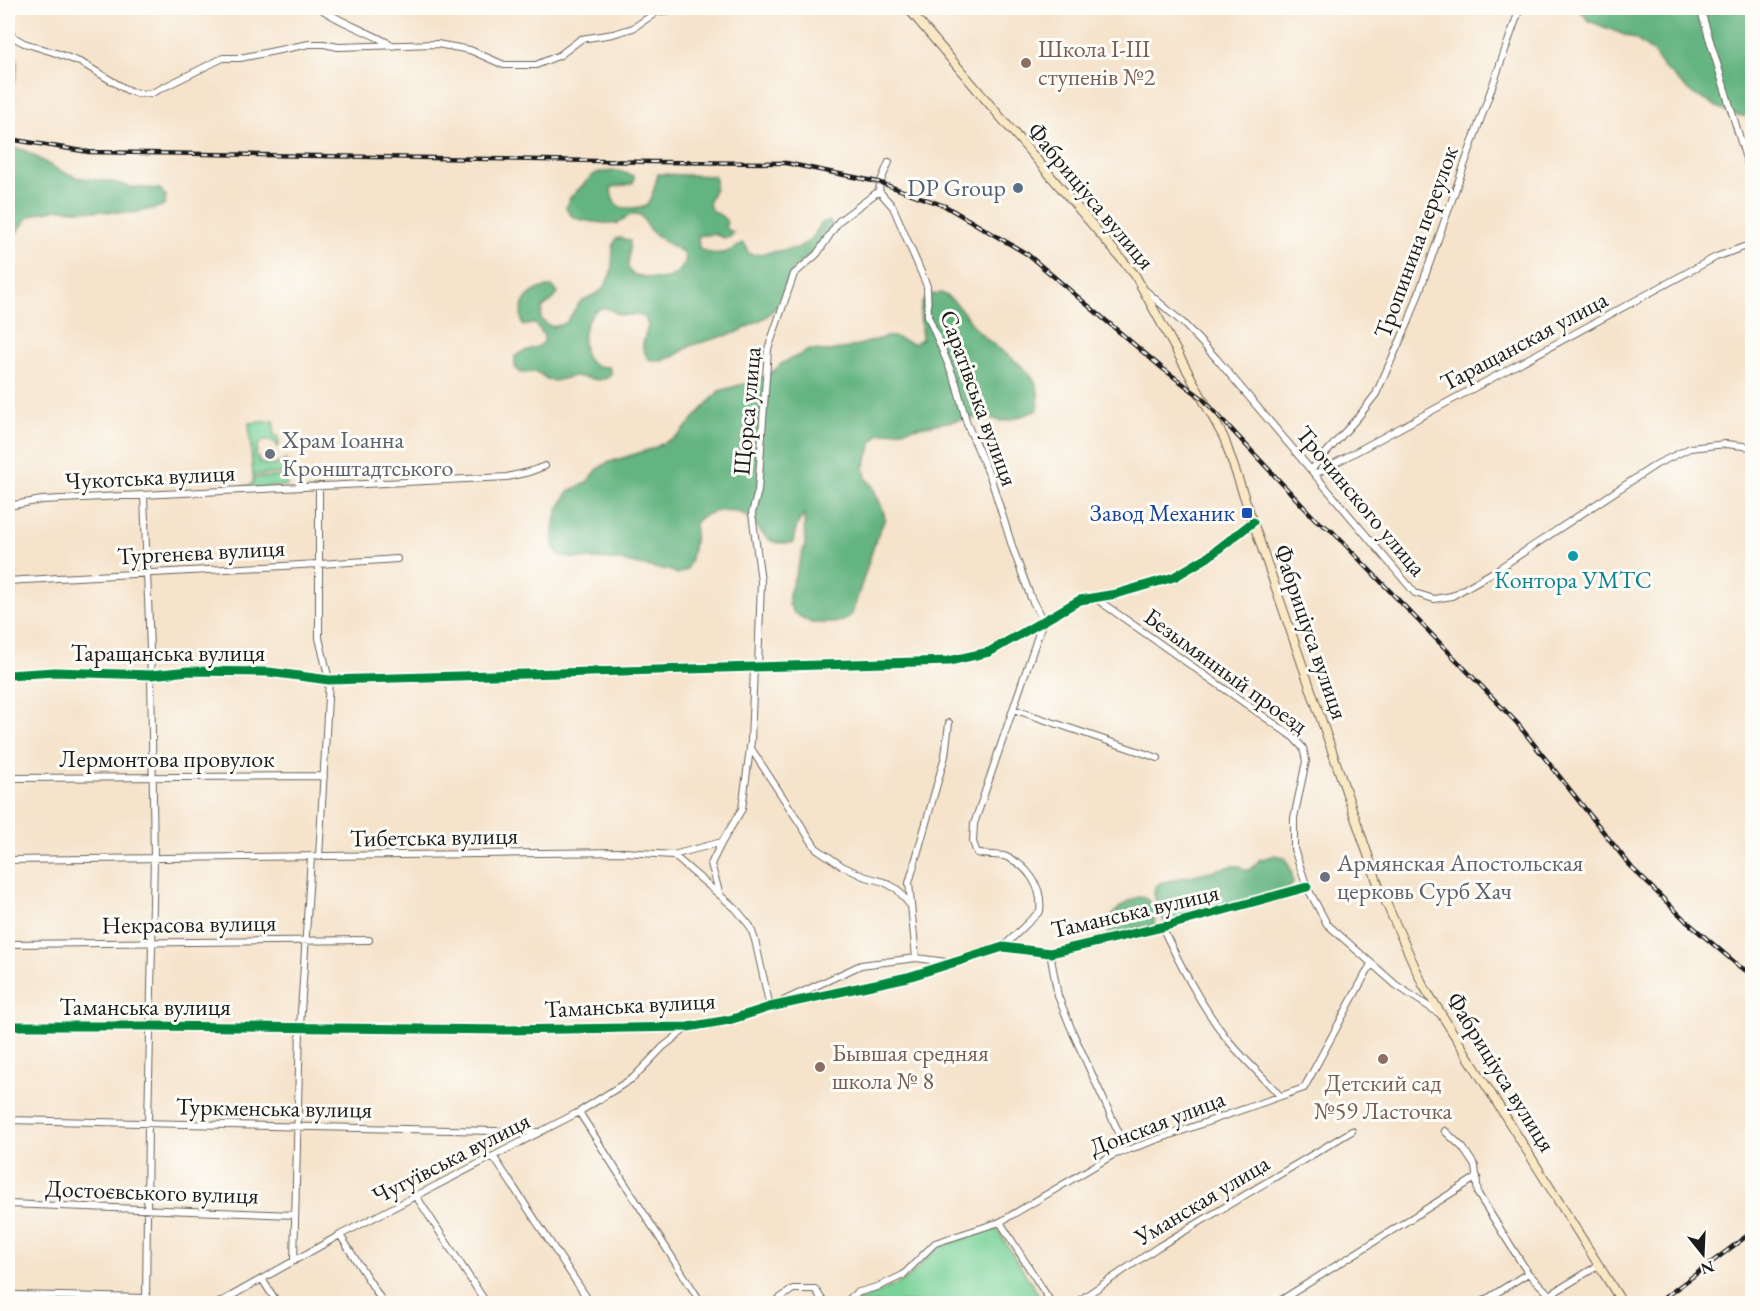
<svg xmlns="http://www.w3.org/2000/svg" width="1760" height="1311" font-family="'EB Garamond',serif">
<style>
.green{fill:#7ad298;stroke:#4b775a;stroke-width:1.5}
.forest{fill:#63b480;stroke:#40684e;stroke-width:1.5}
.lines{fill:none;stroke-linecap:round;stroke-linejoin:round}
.minor-casing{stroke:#686259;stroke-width:8}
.secondary-casing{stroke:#686259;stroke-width:10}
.minor{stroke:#fff;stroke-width:6}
.secondary{stroke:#fae7c3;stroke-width:8}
.rail-casing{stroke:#1c1c1c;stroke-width:4.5}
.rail{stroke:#fdfcf7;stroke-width:2;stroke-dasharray:7;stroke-linecap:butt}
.cycleway-casing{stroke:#fdfcf7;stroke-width:13}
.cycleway{stroke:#00873e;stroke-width:9}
.education-dot{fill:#8d6e63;stroke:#fdfcf7;stroke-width:2}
.service-dot{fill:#5c6f8a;stroke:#fdfcf7;stroke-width:2}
.worship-dot{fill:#6b7280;stroke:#fdfcf7;stroke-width:2}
.transit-dot{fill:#1a4fb4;stroke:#fdfcf7;stroke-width:2}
.culture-dot{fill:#0f9aa8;stroke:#fdfcf7;stroke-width:2}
.labels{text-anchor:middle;stroke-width:6;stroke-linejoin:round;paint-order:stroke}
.education-label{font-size:24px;fill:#785e54;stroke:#fdfcf7;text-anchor:start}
.service-label{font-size:24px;fill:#4e5e75;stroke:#fdfcf7;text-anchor:end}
.street-label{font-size:24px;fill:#1c1c1c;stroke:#fdfcf7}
.worship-label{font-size:24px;fill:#5b616d;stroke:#fdfcf7;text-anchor:start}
.transit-label{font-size:24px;fill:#164399;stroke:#fdfcf7;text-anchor:end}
.culture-label{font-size:24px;fill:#0d838f;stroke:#fdfcf7}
</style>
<rect width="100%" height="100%" fill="#fdfcf7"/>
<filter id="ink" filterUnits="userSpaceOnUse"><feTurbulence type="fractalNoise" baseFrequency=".0167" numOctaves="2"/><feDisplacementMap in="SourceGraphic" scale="12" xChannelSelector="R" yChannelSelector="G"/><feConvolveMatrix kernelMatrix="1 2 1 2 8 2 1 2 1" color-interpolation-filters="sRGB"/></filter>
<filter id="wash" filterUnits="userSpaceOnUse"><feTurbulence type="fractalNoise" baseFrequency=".008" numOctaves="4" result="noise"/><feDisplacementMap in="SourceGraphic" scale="24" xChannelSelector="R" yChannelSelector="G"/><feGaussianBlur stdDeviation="1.35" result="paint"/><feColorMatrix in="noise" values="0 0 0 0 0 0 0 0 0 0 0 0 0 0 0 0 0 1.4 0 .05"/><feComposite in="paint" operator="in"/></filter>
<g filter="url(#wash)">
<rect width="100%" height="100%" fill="#f5e3cb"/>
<path class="green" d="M274 421V436H278L279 445 278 447 275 442 265 440 258 445 256 455 260 463 273 466 286 460 287 474 284 473 256 475 253 476 249 423Z
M286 476 287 486 241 489 242 487 253 484V478Z
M996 1228 1044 1303H854L858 1300 884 1290 907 1279 938 1247Z"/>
<path class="forest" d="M1578 8H1752V118L1729 113 1693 94 1663 67 1652 51 1635 39 1589 21Z
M8 35C21 65 19 69 8 98Z
M8 147 24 150 58 170 76 177 113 182 131 187 160 189 166 196 164 206 134 213 59 209 39 213 29 217 17 232 8 238Z
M618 171 634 176V181L631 184 613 187 611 189C612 211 627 210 646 206L652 196 658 174 715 176C715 180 715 183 715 187 713 194 705 203 712 210 718 215 724 215 727 223L725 227 733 233 730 237 725 238 713 234 698 236 699 248C713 258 731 253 742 243L746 246 748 253 753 255 797 248 811 240 822 223 829 221 832 224 814 251 792 270 777 306 766 317 738 332 692 345 674 356 661 361H652L647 357 643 348V343L648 326 645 317C636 313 630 316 621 315 615 314 611 307 604 308 584 308 576 352 591 363 595 367 604 367 609 367L611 374 607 378 598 380 575 376 554 381 547 379 537 372 520 373 515 367V356C531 345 560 349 534 323L524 326 522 324C522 319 520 313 522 308 525 294 540 286 553 287L558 293 554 299 542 308 541 318 546 324 553 327 566 323 580 302 601 291 606 284 612 270 613 246 616 239 621 238 630 241 628 268 632 274C648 278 668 285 681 269 686 263 687 259 683 252 670 245 658 239 648 228 645 223 644 215 637 214 630 213 621 221 616 224 606 223 578 222 572 216 570 215 567 209 566 208L570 198 593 175 600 172Z
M941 293C960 301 968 323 983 336 999 351 1024 363 1035 382 1040 391 1038 401 1038 410L1010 420 1000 421 991 418H970L879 434 873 441 864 468 866 478 872 485 883 510 885 519 876 539 852 614 845 620 834 623H811L794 613 789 604V594L805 545 804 514C797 523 794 531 793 543 785 543 777 544 770 540 761 535 758 526 751 520 736 505 708 509 695 523 695 538 693 556 687 570L678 574 669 570 659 569 616 560 570 558 559 555 553 546V527L559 508 569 491 586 483 599 468 607 463 654 448 679 435 719 391 758 380 775 370 782 363 810 350 829 351 848 348 886 337H895L913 344 922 339C921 318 913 295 941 293Z
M1276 855 1285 858 1291 870 1293 883 1288 890 1171 922H1166L1163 920 1154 895 1155 887 1160 883 1232 866H1240C1249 876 1254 866 1259 860Z
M1139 897C1152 897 1156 913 1154 924L1149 928 1141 927 1119 934 1109 935C1100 921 1125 900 1139 897Z"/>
</g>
<g filter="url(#ink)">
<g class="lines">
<defs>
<path id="minor" d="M320 8C342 24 369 31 393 46
M1700 8 1752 178
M8 27 13 37 24 43 56 53 82 63 127 90 139 94 152 93 223 58H240L309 44H324L338 47 437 44 470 50 504 65H536L560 55 581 39 613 34 633 28 657 12 683 8
M879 191 893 207 927 286 928 316 956 383 967 424 991 479 1013 549 1031 598 1043 621 974 824 973 842 977 853C986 856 996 854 1004 856 1027 864 1043 887 1040 911L1003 947
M1145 290 1183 323 1216 358 1415 593 1434 599 1452 596 1495 571 1657 464 1690 448 1726 444 1752 447
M1311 470 1359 416 1376 394 1409 321 1520 8
M1315 474 1716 257 1752 244
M319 486V638L329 680 319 857
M144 496 151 675 154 858 148 1123 146 1304
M8 506 42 500 507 477 529 472 545 466
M8 581C137 573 267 568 397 559
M1095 598 1293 737 1303 748 1306 761 1294 818V849L1307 887 1327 924 1396 985 1440 1014
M758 668 761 581 752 513 758 491 768 349 794 274 817 254 839 221 879 191 880 183 889 162
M8 675 55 672 151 675 189 671 269 672 329 680 949 661 989 652 1080 600 1116 594 1174 577 1208 557 1253 522
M1013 709 1158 758
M750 747 816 848 842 866 863 876 884 882 897 889 910 905
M10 778 324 776
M673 855 722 842 742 809 751 741 754 668
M8 860 624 852 673 855 736 909 750 926 755 940 770 1007 861 965 916 958 947 962
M720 895 711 864 722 842
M1162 927C1180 964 1199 1002 1224 1035 1241 1057 1262 1075 1280 1096
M9 944 369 940
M1050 953 1058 996 1073 1033 1118 1131 1120 1153
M916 958 909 883 945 756 949 723
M8 1026H150L506 1030 688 1027 729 1020 770 1007 908 977 1003 947 1050 953 1162 927 1307 887
M579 1112 702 1304
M8 1120 540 1132
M1445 1131 1463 1148 1475 1166 1478 1194 1528 1273
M493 1156 591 1304
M416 1196 487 1304
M8 1204 295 1215
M1000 1222 1052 1304
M340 1235 384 1304
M294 1261 300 1027 311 857
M262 1279 278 1304
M16 1295 146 1298
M217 1304 340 1235 579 1112 633 1078 663 1047 688 1027
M772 1304 793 1289H815L825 1304
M844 1304 856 1293 880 1286 903 1275 935 1243 1000 1222 1113 1155 1304 1088 1371 964
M1074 1304 1158 1247 1352 1131
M1275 1304 1477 1177
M1479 1304 1528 1273 1550 1295 1599 1265"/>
<path id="secondary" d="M910 8 911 12 1135 275 1224 438 1379 887 1423 985 1623 1304"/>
</defs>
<use href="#minor" class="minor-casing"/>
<use href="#secondary" class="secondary-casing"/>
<use href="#minor" class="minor"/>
<use href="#secondary" class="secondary"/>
<defs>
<path id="rail" d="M8 137 15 140 89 152 653 162 786 163 878 182 945 206 1027 254 1162 368 1202 398 1316 520 1332 531 1517 723 1632 868 1686 921 1740 967 1752 974
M1656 1304 1752 1232"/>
</defs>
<use href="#rail" class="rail-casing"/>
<use href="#rail" class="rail"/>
<defs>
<path id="cycleway" d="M8 675 55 672 151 675 189 671 269 672 329 680 949 661 989 652 1080 600 1116 594 1174 577 1208 557 1253 522
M8 1026H150L506 1030 688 1027 729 1020 770 1007 908 977 1003 947 1050 953 1162 927 1307 887"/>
</defs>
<use href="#cycleway" class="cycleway-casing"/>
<use href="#cycleway" class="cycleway"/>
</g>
</g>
<g class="education-dot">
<circle cx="1026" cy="63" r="6"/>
<circle cx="1383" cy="1059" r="6"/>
<circle cx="820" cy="1067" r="6"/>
</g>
<circle class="service-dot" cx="1018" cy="188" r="6"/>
<g class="worship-dot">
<circle cx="270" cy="454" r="6"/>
<circle cx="1325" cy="877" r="6"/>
</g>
<rect class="transit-dot" x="1241" y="507" width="12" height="12" rx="3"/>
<circle class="culture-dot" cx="1573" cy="556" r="6"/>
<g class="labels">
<g class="education-label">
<text x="1038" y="57">Школа I-III<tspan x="1038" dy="28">ступенів №2</tspan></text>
<text x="832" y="1061">Бывшая средняя<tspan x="832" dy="28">школа № 8</tspan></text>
<text x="1383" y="1091" text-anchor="middle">Детский сад<tspan x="1383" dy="28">№59 Ласточка</tspan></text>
</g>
<g class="service-label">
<text x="1006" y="196">DP Group</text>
</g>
<g class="street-label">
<text transform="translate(1091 196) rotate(50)" y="8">Фабриціуса вулиця</text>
<text transform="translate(1416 242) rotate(-70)" y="8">Тропинина переулок</text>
<text transform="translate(1524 341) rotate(-28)" y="8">Таращанская улица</text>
<text transform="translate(979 398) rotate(70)" y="8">Саратівська вулиця</text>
<text transform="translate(747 411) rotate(-85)" y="8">Щорса улица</text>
<text transform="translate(150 477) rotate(-3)" y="8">Чукотська вулиця</text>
<text transform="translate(1361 501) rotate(50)" y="8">Трочинского улица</text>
<text transform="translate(201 552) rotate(-3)" y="8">Тургенєва вулиця</text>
<text transform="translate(1311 632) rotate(71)" y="8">Фабриціуса вулиця</text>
<text x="168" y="661">Таращанська вулиця</text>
<text transform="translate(1226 671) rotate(36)" y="8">Безымянный проезд</text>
<text x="167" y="767">Лермонтова провулок</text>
<text transform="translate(434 837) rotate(-1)" y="8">Тибетська вулиця</text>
<text transform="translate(1135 911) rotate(-13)" y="8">Таманська вулиця</text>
<text transform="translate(189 924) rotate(-1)" y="8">Некрасова вулиця</text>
<text transform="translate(630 1005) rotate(-3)" y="8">Таманська вулиця</text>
<text x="145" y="1015">Таманська вулиця</text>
<text transform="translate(1501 1072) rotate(58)" y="8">Фабриціуса вулиця</text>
<text transform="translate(274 1108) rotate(1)" y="8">Туркменська вулиця</text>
<text transform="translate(1157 1123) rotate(-21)" y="8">Донская улица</text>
<text transform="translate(451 1158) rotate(-27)" y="8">Чугуївська вулиця</text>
<text transform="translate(152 1192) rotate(2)" y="8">Достоєвського вулиця</text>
<text transform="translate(1202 1200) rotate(-31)" y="8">Уманская улица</text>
</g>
<g class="worship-label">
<text x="282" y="448">Храм Іоанна<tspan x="282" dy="28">Кронштадтського</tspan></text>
<text x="1337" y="871">Армянская Апостольская<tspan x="1337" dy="28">церковь Сурб Хач</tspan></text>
</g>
<g class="transit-label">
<text x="1235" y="521">Завод Механик</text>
</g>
<g class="culture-label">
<text x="1573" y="588">Контора УМТС</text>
</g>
</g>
<rect width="1760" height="1311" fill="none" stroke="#fdfcf7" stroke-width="30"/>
<g transform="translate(1703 1254) rotate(162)" stroke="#fdfcf7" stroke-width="4.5" paint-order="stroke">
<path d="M0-4.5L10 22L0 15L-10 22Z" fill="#1c1c1c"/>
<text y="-9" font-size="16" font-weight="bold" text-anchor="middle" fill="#1c1c1c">N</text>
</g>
</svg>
